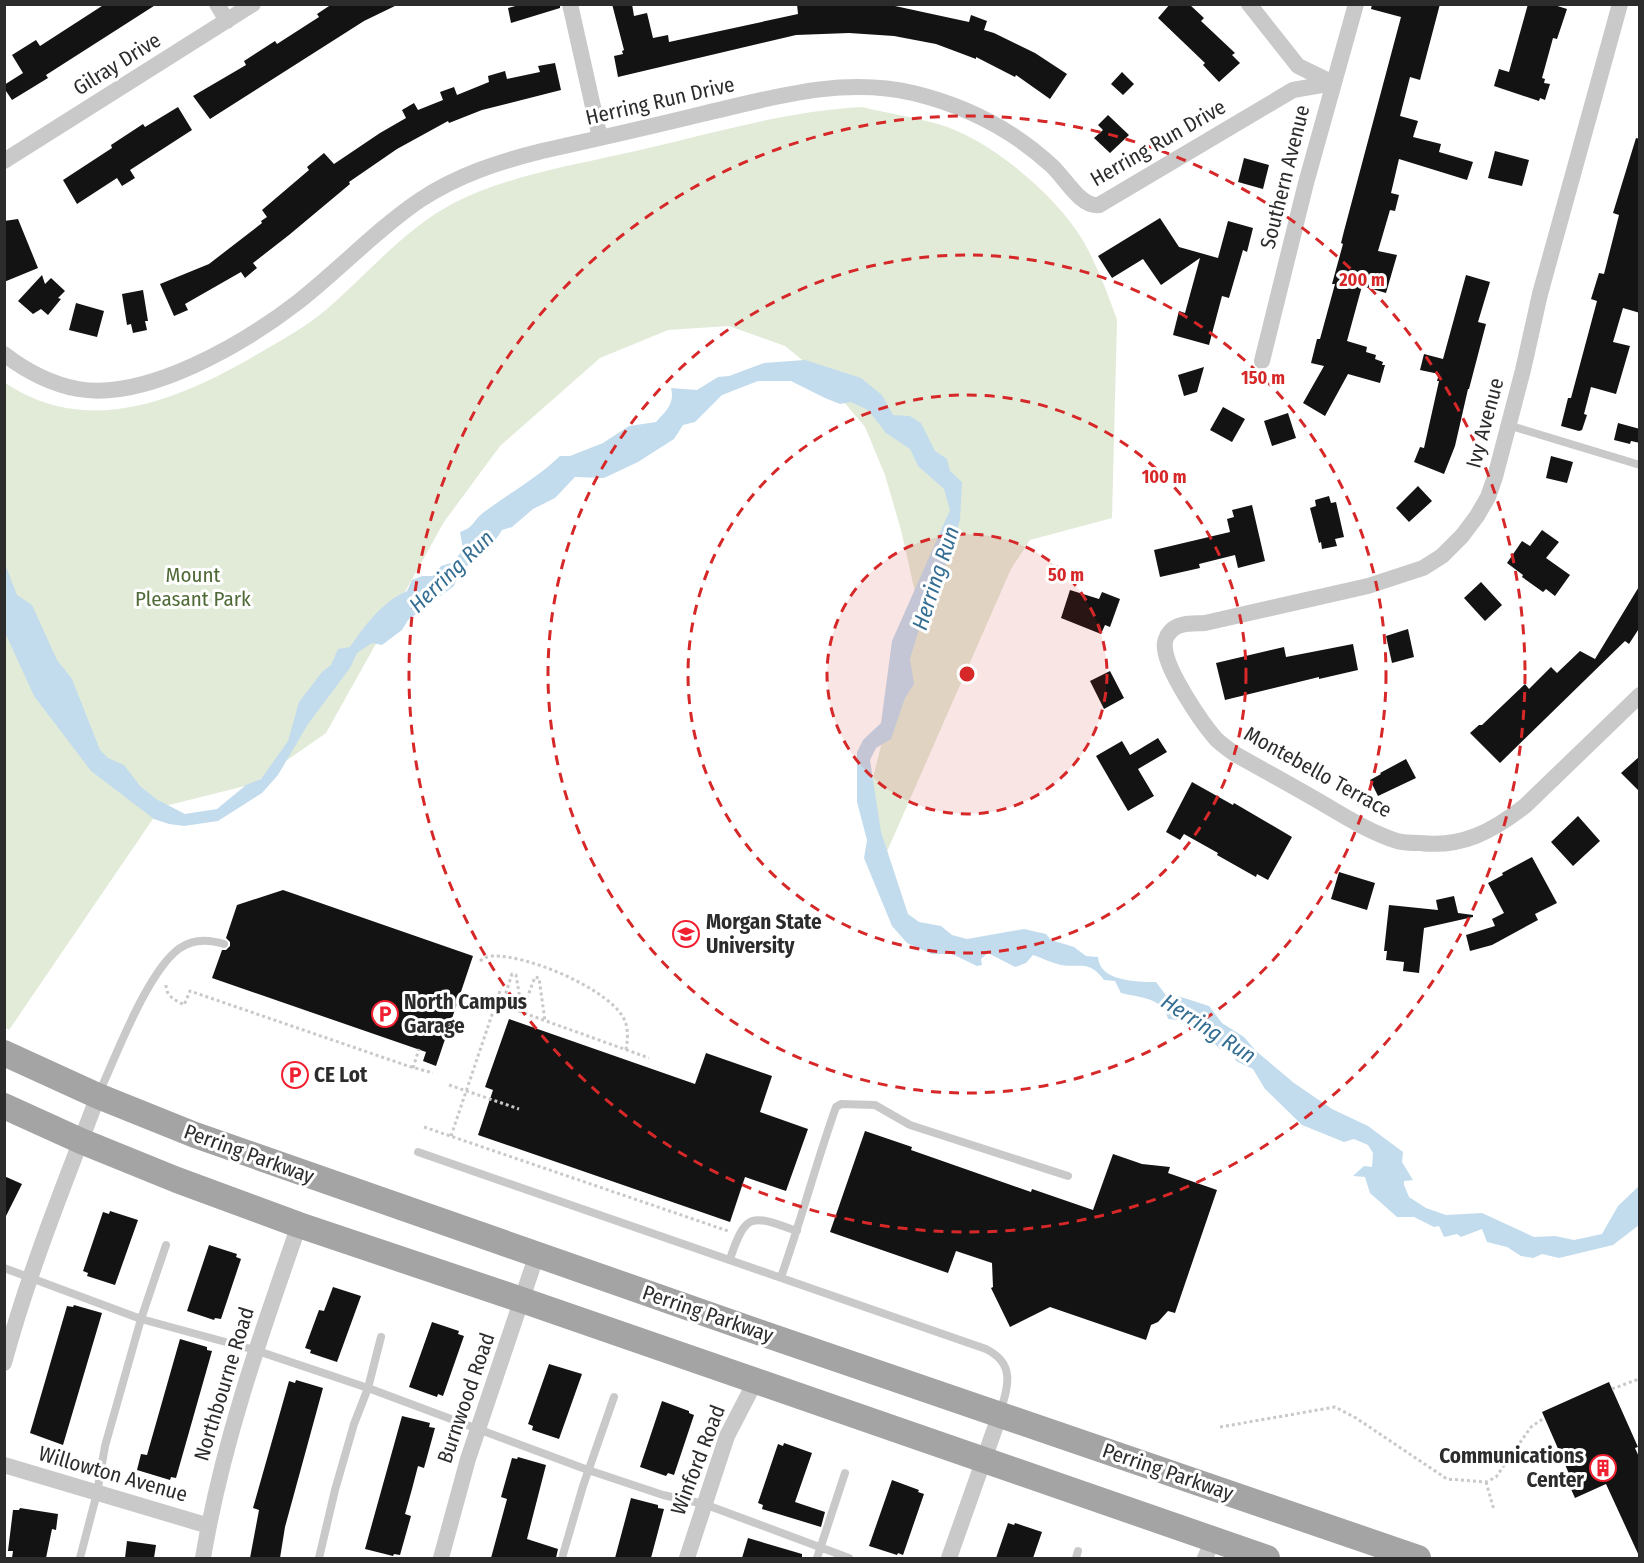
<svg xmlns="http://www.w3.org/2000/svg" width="1644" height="1563" font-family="'Fira Sans Condensed',sans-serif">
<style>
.green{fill:#e2ebd8}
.water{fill:#c2dced}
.building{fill:#131313}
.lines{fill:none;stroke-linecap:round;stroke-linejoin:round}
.path{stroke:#c9c9c9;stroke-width:3;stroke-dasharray:3 3;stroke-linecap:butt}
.service{stroke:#c9c9c9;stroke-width:8}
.minor{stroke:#c9c9c9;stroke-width:16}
.primary{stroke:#a4a4a4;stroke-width:26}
.ring{fill:none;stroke:#d62828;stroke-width:3;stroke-dasharray:10 8}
.labels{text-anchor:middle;stroke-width:6;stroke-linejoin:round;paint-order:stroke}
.street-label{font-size:21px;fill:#2c2c2c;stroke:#fff}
.park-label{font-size:21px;fill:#4f6a37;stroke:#fff}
.poi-label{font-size:21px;font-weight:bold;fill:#2c2c2c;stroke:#fff;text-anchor:start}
.water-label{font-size:22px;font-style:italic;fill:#356e93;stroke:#fff}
.centre{fill:#d62828;stroke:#fff;stroke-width:3}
.ring-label{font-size:18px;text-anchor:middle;font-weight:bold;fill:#d62828;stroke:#fff;stroke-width:6;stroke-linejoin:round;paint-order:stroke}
</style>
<rect width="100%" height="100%" fill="#fff"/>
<path class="green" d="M862 107C887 113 913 117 938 124 989 138 1059 197 1085 244 1098 268 1108 294 1117 320L1112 518 1030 540 1011 569 885 856 866 806 917 601 901 530 885 475 865 427 823 377 785 346 729 326 668 330 600 358 500 446 444 522 326 733 253 784 161 807 9 1030 4 1027V382C87 439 179 400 256 355 280 341 306 327 327 309 369 273 404 229 454 203 508 175 580 164 640 150 713 133 787 111 862 107Z"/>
<path class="water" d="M805 360 861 378 882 395 893 415 910 416 921 423 935 451 947 459 950 471 962 482 960 520 932 606 918 632 910 659 914 684 905 698 891 739 876 748 870 760 881 832 908 914 919 922 941 926 952 935 967 939 1024 929 1046 934 1051 940 1074 947 1086 956 1098 957C1099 981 1136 982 1156 982L1168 998 1178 996 1209 1006 1222 1023 1244 1037 1256 1051 1294 1083 1332 1109 1368 1126 1403 1152 1402 1162 1413 1180 1404 1181V1185L1409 1197 1426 1208 1446 1215 1482 1213 1534 1237 1555 1236 1574 1240 1602 1234 1618 1206 1639 1186V1225L1613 1245 1559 1258 1542 1254 1533 1258 1521 1256 1507 1247 1487 1242 1482 1229 1461 1237 1457 1234 1444 1237 1439 1226 1434 1227 1414 1217H1397L1370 1193 1365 1177 1353 1176 1364 1166 1372 1167 1373 1153 1368 1145 1354 1139 1344 1142 1302 1125 1265 1089 1253 1069 1236 1061 1233 1051 1220 1049 1192 1022 1168 1019C1163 997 1140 998 1121 993L1115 981 1104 980C1089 960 1081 968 1061 965 1052 963 1042 958 1033 955L1026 963 1015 967 988 953 981 959 982 965 977 966 952 954H932L907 943 892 926 864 858 867 840 857 802V752L863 740 881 723 892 641 950 510 944 489 918 466 910 449 886 433 868 410 851 402 840 404 825 398 791 381H758L722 395 695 422 683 425 674 439 638 462 604 478 575 477 555 498 533 509 512 527 502 530C493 546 487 543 477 554 470 562 471 565 460 570L454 586 408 620 402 630 382 645 372 643 357 653 350 668 308 724 278 775 262 793 218 821 184 826 169 824 154 819 91 771 34 696 7 637 4 630 5 564 17 595 32 605 57 660 72 679 100 750 108 758 124 765 140 786 156 799 185 814 217 809 246 785 261 779 288 741 299 702 322 672 331 665 338 649 350 647C365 625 382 602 407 591L412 580 422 576H433L441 566 454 562 463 549 460 532C475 527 473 520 484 512 510 493 537 478 560 456H570L603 443 629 426 656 422C666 411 675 404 671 388L697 390 718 377 729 376 764 363Z"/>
<path class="building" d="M105 4H157L46 75 48 78 12 100 4 88V85L23 73 12 55 36 40 40 46Z
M332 4H399L364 21 210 119 193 96 246 65 244 61 275 41 277 44 319 17 317 14Z
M523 4H560V8L511 23 508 8Z
M612 4H632L634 16 647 13 653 38 668 35 669 42 798 14 797 4H895V6L969 22 971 15 987 21 984 30 994 33 1035 53 1067 74 1050 99 1016 75 1015 77 976 57V59L936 44 894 36 849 33 796 35 618 77 614 56 623 54 622 51 624 50Z
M1170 4H1189L1204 18 1201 21 1235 53 1232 55 1240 63 1219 82 1203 65 1205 63 1158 18Z
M1372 4H1440L1420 80 1410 77 1400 116 1418 121 1413 137 1441 144 1439 152 1473 162 1467 180 1399 159 1391 193 1399 195 1395 211 1390 210 1378 251 1397 255 1386 293 1362 286 1347 341 1367 347 1366 352 1376 355 1375 359 1383 362 1382 365H1385L1380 383 1348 374 1325 416 1303 403 1324 366 1311 363 1317 339H1320L1335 284H1332L1343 244 1341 243 1344 231 1401 17 1371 9Z
M1528 4H1551L1567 9 1557 39 1553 38 1542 78 1545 79 1544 83 1550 84 1545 100 1540 98 1539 101 1494 86 1499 69 1509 72Z
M555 63 561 90 482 110 449 123 448 121 397 149 349 182 350 184 289 235 253 263 257 268 245 278 241 272 185 304 188 310 174 316 160 284 209 264 262 223 261 221 267 217 262 210 309 170 307 167 324 153 334 164 380 133 406 118 402 110 414 103 418 110 443 100 440 92 454 87 457 95 489 82 488 76 505 71 507 79 540 72 538 66Z
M1122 72 1134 84 1123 95 1111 84Z
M178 107 192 130 130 170 135 178 122 186 117 178 77 204 63 180 112 148 111 145 143 124 145 127Z
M1108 115 1129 135 1110 153 1094 138 1103 130 1098 125Z
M1636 138 1640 139V313L1623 308 1613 342 1630 346 1616 394 1591 387 1584 414 1587 415 1582 430 1579 431 1561 426 1568 398H1571L1597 301 1591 299 1599 273 1604 274 1619 215 1613 213Z
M1495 151 1529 160 1522 186 1488 178Z
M1244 158 1269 165 1263 189 1238 182Z
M1160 218 1179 247 1218 258 1228 221 1253 228 1247 252 1243 250 1229 298 1222 296 1209 345 1173 335 1179 311 1185 313 1200 258 1161 285 1143 259 1112 278 1098 256Z
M18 219 38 268 4 282V221Z
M42 275 45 284 51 278 65 291 58 298 61 299 48 315 41 309 33 314 18 301Z
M1466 275 1490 282 1478 322 1486 324 1469 389H1468L1455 446 1444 474 1414 462 1420 447 1424 448 1439 381H1437L1439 374 1420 370 1424 354 1443 359Z
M143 290 148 321H145L147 330 133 333 131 324 127 325 122 294Z
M76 303 104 311 97 337 69 330Z
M1204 367 1197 392 1184 396 1178 375Z
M1223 407 1245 419 1232 442 1210 430Z
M1288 413 1296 438 1272 446 1264 421Z
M1618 423 1640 429V443L1631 441 1630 444 1614 440Z
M1551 456 1573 462 1567 483 1546 478Z
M1418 486 1432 501 1409 522 1396 508Z
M1329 496 1331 503 1336 502 1344 537 1335 539 1337 546 1322 549 1321 542 1319 543 1310 508 1316 506 1315 500Z
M1252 505 1265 561 1238 568 1235 555 1199 564 1200 568 1160 577 1154 550 1230 532 1227 519 1234 517 1232 510Z
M1542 530 1559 542 1546 558 1570 575 1555 596 1546 589 1543 592 1522 577 1523 575 1507 563 1522 541 1530 546Z
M1481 582 1502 605 1485 621 1464 598Z
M1640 585V627L1629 644 1625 641 1500 763 1470 733 1479 725H1482L1525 684 1529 689 1551 667 1557 673 1580 651 1595 659Z
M1070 590 1099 599 1102 592 1120 599 1110 627 1105 625 1101 634 1061 618Z
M1408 629 1414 657 1392 663 1386 636Z
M1353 644 1358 670 1319 679V677L1225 700 1216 663 1284 647 1286 657Z
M1110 671 1124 698 1104 709 1090 681Z
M1158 738 1167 752 1138 769 1154 796 1128 811 1096 756 1122 741 1130 755Z
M1640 756V792L1621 773Z
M1406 759 1416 778 1378 796 1370 780 1381 774 1380 773Z
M1192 782 1233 805 1234 803 1292 837 1268 880 1257 874 1256 877 1217 855 1218 853 1184 834 1180 840 1166 832Z
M1578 816 1600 841 1573 866 1551 842Z
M1532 857 1557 903 1535 914 1538 920 1492 945 1470 951 1466 935 1495 926 1492 919 1504 913 1488 883 1503 875 1502 873Z
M1339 872 1375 883 1367 910 1331 899Z
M283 890 473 956 436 1066 423 1061 426 1052 212 978 222 950H226L230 946V942L226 938 237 905Z
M1454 896 1458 913 1473 915V917L1424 928 1419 973 1403 971 1404 962 1386 960 1387 951H1384L1389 905 1438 910 1436 900Z
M509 1019 695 1084 706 1053 772 1076 760 1112 808 1129 786 1191 745 1177 730 1222 478 1135 493 1090 485 1087Z
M865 1131 912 1147 911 1150 1031 1192 1032 1189 1093 1210 1113 1154 1142 1164 1170 1167 1168 1173 1217 1190 1175 1313 1168 1311 1158 1322 1151 1325 1146 1340 1050 1307 1010 1327 991 1288 993 1287 992 1263 956 1251 948 1273 830 1232Z
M4 1176 22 1184 4 1220Z
M110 1211 138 1220 115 1285 87 1276 88 1273 83 1271 103 1212 109 1214Z
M209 1245 237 1254 236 1257 241 1259 221 1319 215 1318 214 1320 187 1311Z
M333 1287 361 1296 337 1362 310 1353 311 1350 305 1348 319 1310 324 1311Z
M74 1305 102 1313 63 1445 30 1433 67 1306 73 1307Z
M432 1322 459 1331 458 1334 464 1336 443 1396 438 1394 437 1397 409 1387Z
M180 1339 207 1347V1350L212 1351 176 1478 171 1477 170 1480 137 1470 141 1454 147 1455Z
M549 1364 582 1374 559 1439 532 1430 533 1426 528 1424Z
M296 1380 323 1388 285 1527 280 1558H250L259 1510 253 1508 289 1381 295 1383Z
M1609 1382 1638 1447 1635 1448 1640 1459V1558L1606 1484 1575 1498 1566 1478 1570 1476 1542 1412Z
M662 1401 689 1411V1413L694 1415 674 1475 668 1473 666 1476 640 1467Z
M402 1416 430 1423 429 1427 435 1428 424 1468 418 1466 412 1489 405 1514 411 1516 400 1555 394 1554 393 1556 365 1549Z
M784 1443 812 1453 795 1502 825 1512 821 1527 762 1509 763 1505 758 1503 778 1444 783 1446Z
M518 1457 546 1465 527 1539 558 1549 556 1558H491L507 1499 501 1497 512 1458 517 1459Z
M892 1480 919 1490 918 1492 924 1494 903 1555 898 1553 897 1555 869 1546Z
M631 1498 658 1505V1508L664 1509 651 1558H615Z
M20 1508 58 1514 56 1530 52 1529 46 1558H12L13 1551H8L13 1510H19Z
M1008 1523 1014 1525 1015 1523 1042 1532 1033 1558H996Z
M748 1538 802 1554V1558H742Z
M127 1541 156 1545 154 1558H125Z"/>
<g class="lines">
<path class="path" d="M480 961C484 958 488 956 493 956 527 955 601 986 621 1014 629 1025 628 1037 626 1050
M166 985C166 997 176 1000 184 1005L190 991 408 1066 433 1073
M496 1003 649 1058
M502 1005 512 974 516 975 521 1005 524 1006 535 977 539 978 545 1021
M413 1068 419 1049
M449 1085 519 1109
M424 1127 728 1231
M451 1136 501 988
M1612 1389 1636 1380 1640 1381
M1220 1427 1335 1407 1356 1418 1447 1479 1486 1482 1496 1477 1531 1427 1544 1418
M1486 1482 1494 1510"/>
<path class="service" d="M1508 425 1640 465
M99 1093C116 1056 148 970 180 948 193 939 208 939 224 944
M418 1152 986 1349C1016 1364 1008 1386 1000 1413
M730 1259C746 1211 752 1215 797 1231
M4 1268 141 1319 255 1350 368 1388 588 1470 663 1495 704 1504 849 1558
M781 1277C801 1221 816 1163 836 1107L841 1104 875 1105 910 1125 1068 1176
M80 1558 97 1493 105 1446 141 1319 166 1245
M319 1558 335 1490 354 1424 368 1388 381 1337
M562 1558 583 1486 614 1397
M817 1558 845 1473
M1076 1558 1078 1551"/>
<path class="minor" d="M217 4 227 21
M570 4 600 138
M1249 4 1298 66 1333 83
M1620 4 1540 294 1523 370 1495 477 1488 497 1477 516 1462 536 1442 556 1423 568 1368 586 1205 623C1194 624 1178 622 1170 632 1166 636 1164 643 1165 649 1167 671 1201 722 1216 739 1221 744 1228 749 1235 754 1265 771 1296 788 1327 806 1349 819 1372 833 1397 841 1404 843 1412 843 1420 843 1462 848 1493 831 1525 806L1640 695
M4 161 253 4
M4 354C26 371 51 384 78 389 147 401 245 343 298 302 340 269 376 230 420 200 458 175 498 162 542 151 596 139 649 127 702 114 771 98 842 76 913 93 967 106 1012 129 1052 166 1065 178 1081 208 1099 205L1293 90 1333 83
M1262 361 1306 183 1356 4
M4 1363C29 1271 64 1185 98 1096
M4 1465 209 1526
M203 1558C222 1444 261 1334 299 1225
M441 1558 468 1459 537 1254
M687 1558 727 1436 756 1380
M949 1558 1000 1414
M1205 1558 1213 1540"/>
<path class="primary" d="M4 1053 98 1096 195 1135 770 1336 1418 1558
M4 1106 81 1141 177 1180 299 1225 522 1300 1267 1558"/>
</g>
<circle cx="967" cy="674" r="140" fill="#d62828" fill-opacity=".12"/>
<g class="ring">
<circle cx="967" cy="674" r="140"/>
<circle cx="967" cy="674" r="279"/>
<circle cx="967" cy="674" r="419"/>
<circle cx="967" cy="674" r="558"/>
</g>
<defs>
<symbol id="university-ring" viewBox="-11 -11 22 22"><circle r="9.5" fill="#fff" stroke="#f12030" stroke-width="1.5"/><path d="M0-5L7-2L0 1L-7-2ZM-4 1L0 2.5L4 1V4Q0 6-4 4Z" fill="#f12030"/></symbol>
<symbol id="parking-ring" viewBox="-11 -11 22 22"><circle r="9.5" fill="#fff" stroke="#f12030" stroke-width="1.5"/><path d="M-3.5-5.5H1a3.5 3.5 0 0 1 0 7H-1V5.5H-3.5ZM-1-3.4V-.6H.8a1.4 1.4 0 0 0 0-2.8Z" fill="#f12030"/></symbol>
<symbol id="building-ring" viewBox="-11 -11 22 22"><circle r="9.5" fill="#fff" stroke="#f12030" stroke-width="1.5"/><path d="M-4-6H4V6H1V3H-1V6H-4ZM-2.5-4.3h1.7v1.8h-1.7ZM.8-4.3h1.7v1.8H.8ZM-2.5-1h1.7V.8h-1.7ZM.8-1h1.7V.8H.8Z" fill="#f12030"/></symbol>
</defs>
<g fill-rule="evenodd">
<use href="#university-ring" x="671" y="919" width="30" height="30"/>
<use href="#parking-ring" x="370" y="999" width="30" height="30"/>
<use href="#parking-ring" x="280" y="1060" width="30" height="30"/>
<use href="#building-ring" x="1588" y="1453" width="30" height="30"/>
</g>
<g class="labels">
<g class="street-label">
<text transform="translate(117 64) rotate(-32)" y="7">Gilray Drive</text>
<text transform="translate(660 101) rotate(-13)" y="7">Herring Run Drive</text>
<text transform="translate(1158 143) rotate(-30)" y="7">Herring Run Drive</text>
<text transform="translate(1285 177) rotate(-76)" y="7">Southern Avenue</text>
<text transform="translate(1485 423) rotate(-75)" y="7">Ivy Avenue</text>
<text transform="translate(1318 772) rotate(29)" y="7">Montebello Terrace</text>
<text transform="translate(249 1154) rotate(20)" y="7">Perring Parkway</text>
<text transform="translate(708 1314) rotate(19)" y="7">Perring Parkway</text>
<text transform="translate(224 1384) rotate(-73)" y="7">Northbourne Road</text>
<text transform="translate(466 1398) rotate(-71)" y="7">Burnwood Road</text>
<text transform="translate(698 1460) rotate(-69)" y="7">Winford Road</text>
<text transform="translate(1168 1472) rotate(19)" y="7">Perring Parkway</text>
<text transform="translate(113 1474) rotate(16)" y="7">Willowton Avenue</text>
</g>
<g class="park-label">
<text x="193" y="582">Mount<tspan x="193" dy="24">Pleasant Park</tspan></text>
</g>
<g class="poi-label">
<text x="706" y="929">Morgan State<tspan x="706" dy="24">University</tspan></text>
<text x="404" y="1009">North Campus<tspan x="404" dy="24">Garage</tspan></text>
<text x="314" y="1082">CE Lot</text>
<text x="1584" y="1463" text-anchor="end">Communications<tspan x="1584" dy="24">Center</tspan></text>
</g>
<g class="water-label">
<text transform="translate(451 571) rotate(-44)" y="8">Herring Run</text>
<text transform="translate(935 578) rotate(-72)" y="8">Herring Run</text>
<text transform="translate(1209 1028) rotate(33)" y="8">Herring Run</text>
</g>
</g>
<circle cx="967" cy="674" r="9" class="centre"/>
<g class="ring-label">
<text x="1362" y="286">200 m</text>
<text x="1263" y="384">150 m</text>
<text x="1164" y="483">100 m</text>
<text x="1066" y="581">50 m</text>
</g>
<rect width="1644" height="1563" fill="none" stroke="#2c2c2c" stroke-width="12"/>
</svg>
